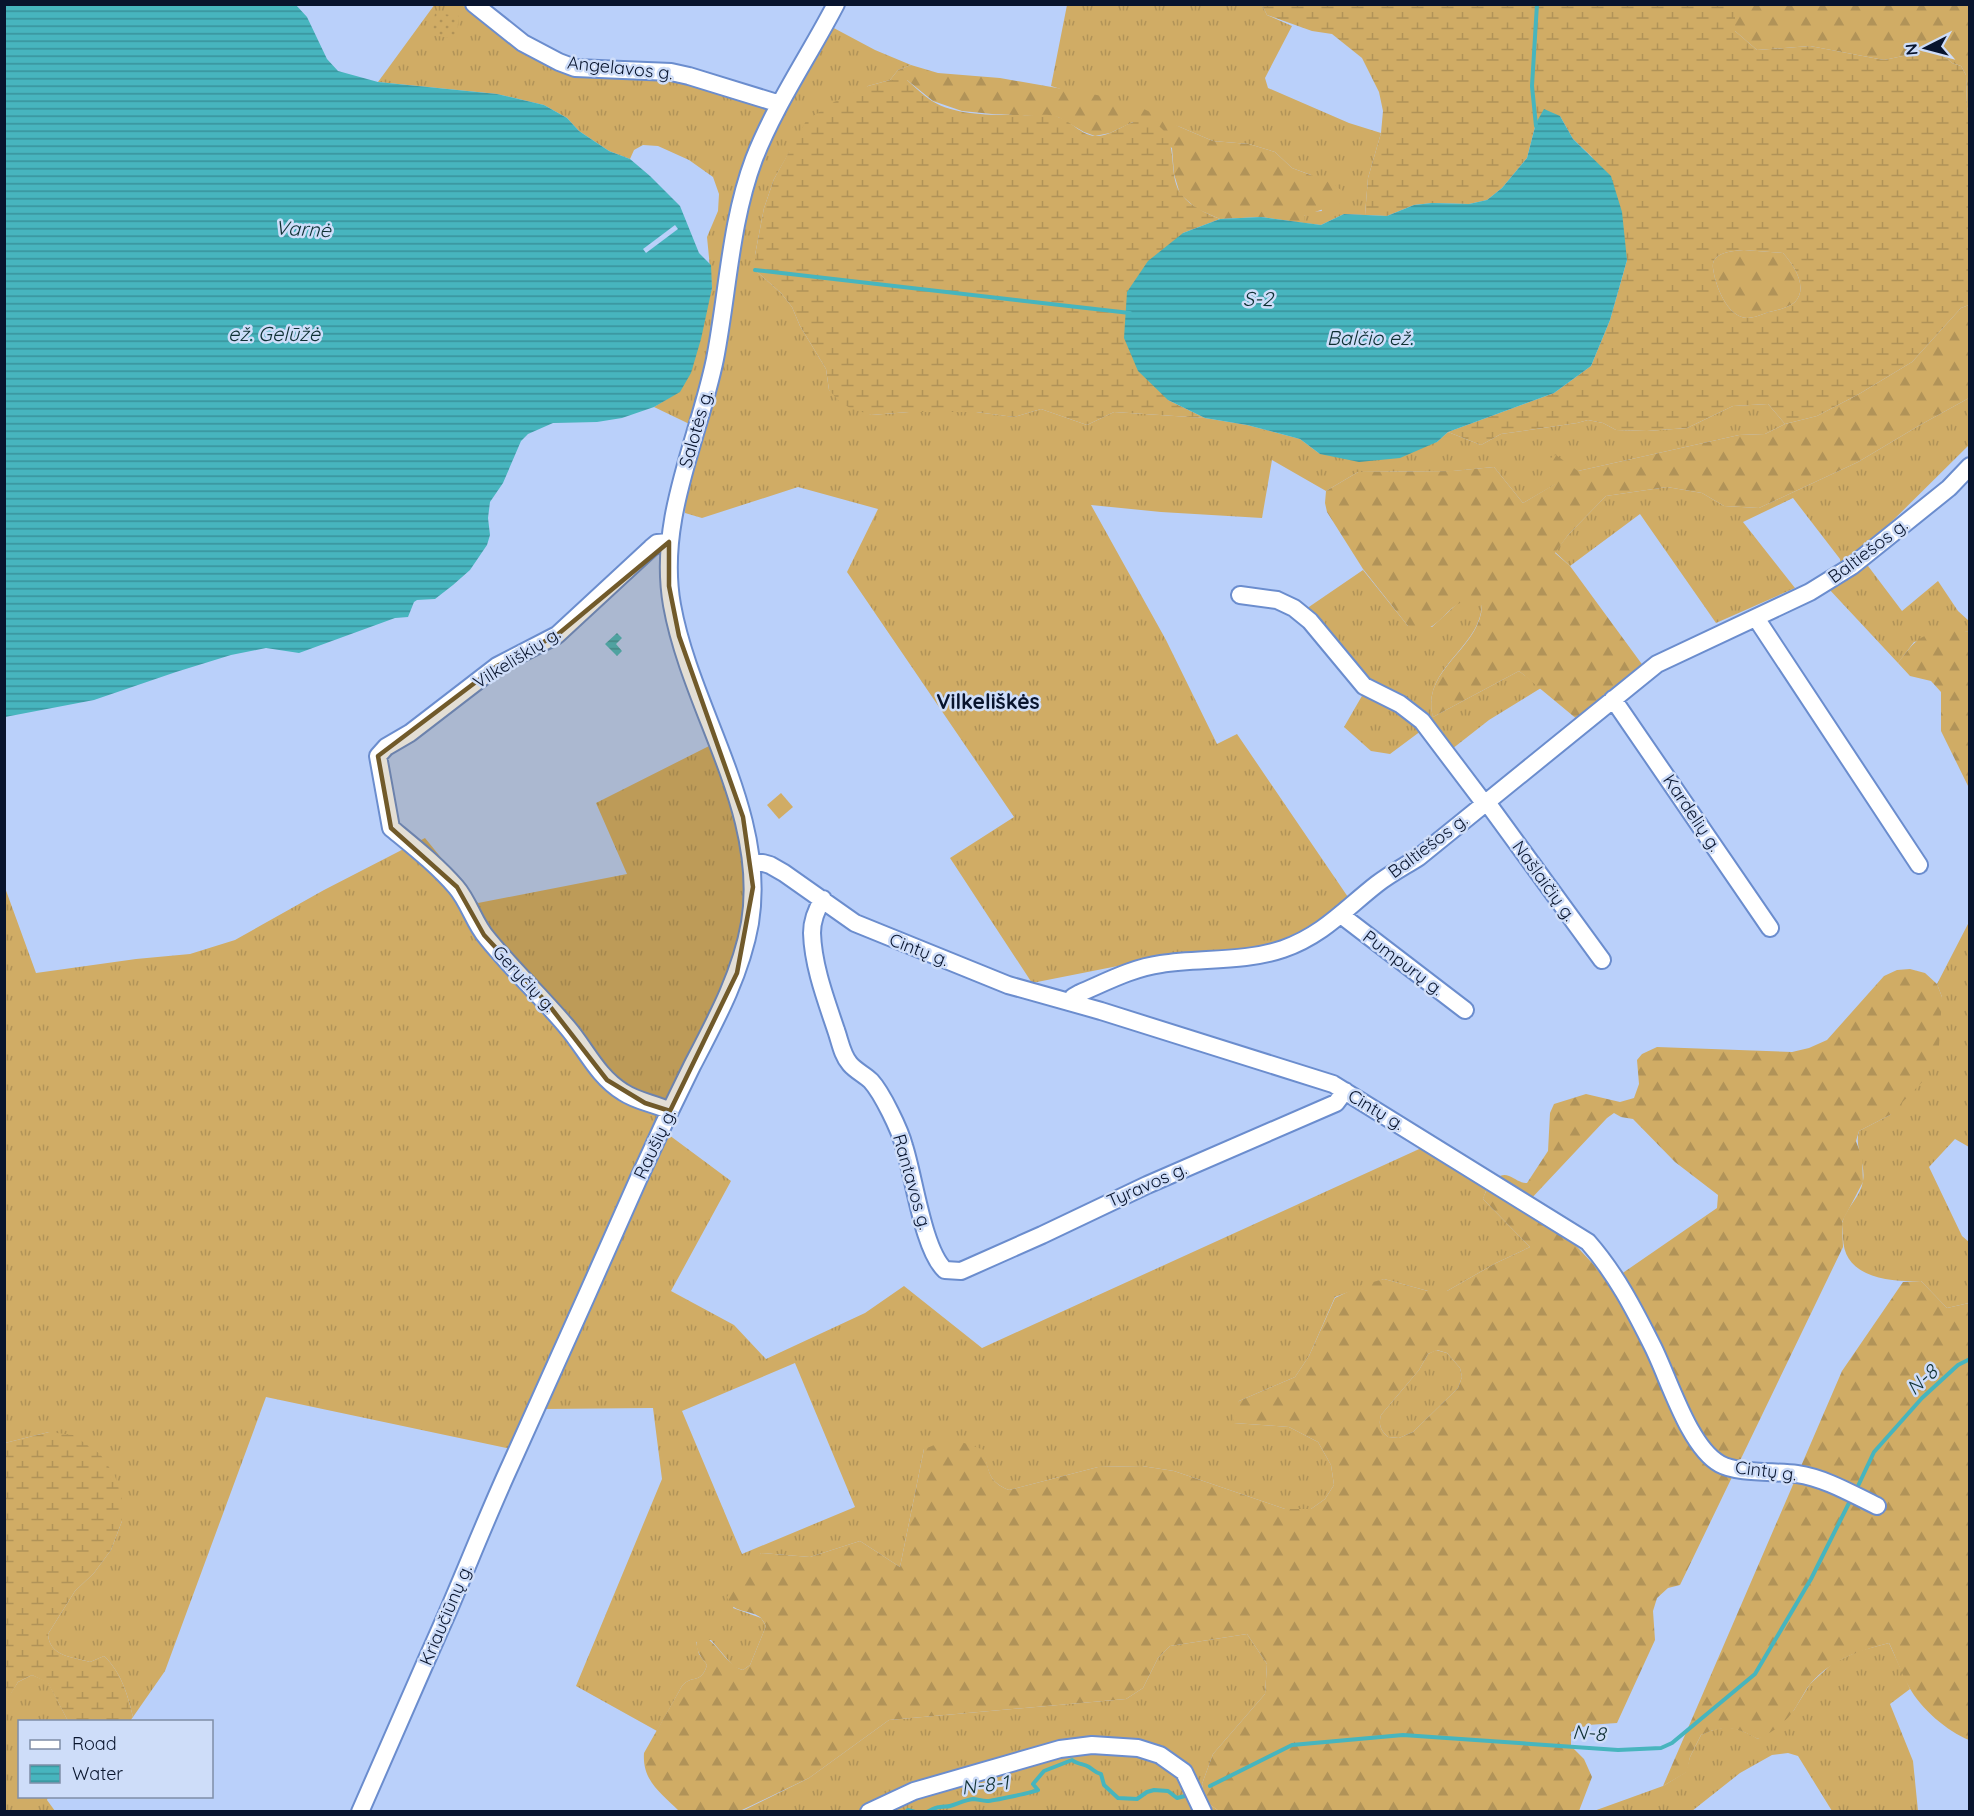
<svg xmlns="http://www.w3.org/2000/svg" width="1974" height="1816" font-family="Quicksand,sans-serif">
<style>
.grass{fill:url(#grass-tufts);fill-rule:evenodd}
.forest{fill:url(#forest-firs);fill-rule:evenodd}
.wetland{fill:url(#wetland-marsh);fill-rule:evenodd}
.park{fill:url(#park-dots)}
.garden{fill:#d0ac65}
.water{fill:url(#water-rules)}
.pier{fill:#bad0fa}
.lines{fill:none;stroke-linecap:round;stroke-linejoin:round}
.stream{stroke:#47b5be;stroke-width:4}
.minor-casing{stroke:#6b8dce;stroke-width:20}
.minor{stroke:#fff;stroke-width:16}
.marked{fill:#715a2a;fill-opacity:0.2;stroke:#715a2a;stroke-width:4.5;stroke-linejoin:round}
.labels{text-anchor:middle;stroke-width:5;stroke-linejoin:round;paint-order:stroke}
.street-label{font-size:18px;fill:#08142d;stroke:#ceddf9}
.water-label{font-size:20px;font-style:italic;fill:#0e3033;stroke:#ceddf9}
.quarter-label{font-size:21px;font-weight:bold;fill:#08142d;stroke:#ceddf9}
</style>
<defs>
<pattern id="grass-tufts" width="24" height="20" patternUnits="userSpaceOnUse" patternTransform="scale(1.5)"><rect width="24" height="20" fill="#d0ac65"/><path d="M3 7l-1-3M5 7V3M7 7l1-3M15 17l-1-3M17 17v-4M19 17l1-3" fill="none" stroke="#b19358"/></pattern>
<pattern id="forest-firs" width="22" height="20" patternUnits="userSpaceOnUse" patternTransform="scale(1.5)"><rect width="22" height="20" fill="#d0ac65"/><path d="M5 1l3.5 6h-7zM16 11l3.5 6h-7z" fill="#b19358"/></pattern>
<pattern id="wetland-marsh" width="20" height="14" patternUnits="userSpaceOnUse" patternTransform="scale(1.5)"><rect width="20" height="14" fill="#d0ac65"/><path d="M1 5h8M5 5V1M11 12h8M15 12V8" fill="none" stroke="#b19358"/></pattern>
<pattern id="park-dots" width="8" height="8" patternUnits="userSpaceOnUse" patternTransform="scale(1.5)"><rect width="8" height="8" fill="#d0ac65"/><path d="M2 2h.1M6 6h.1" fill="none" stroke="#b19358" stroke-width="1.8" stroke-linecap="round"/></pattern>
<pattern id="water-rules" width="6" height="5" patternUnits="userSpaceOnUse" patternTransform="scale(1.5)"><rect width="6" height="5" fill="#47b5be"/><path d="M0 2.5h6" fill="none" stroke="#39929b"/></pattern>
</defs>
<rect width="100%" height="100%" fill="#bad0fa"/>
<path class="grass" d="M435 4 459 5 471 8 558 69 650 77 696 83 786 108 830 26 875 50 911 65 898 70 890 80 868 86 790 151 774 179 764 208 755 255V270L781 293 792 307 800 326 826 369 829 390 871 415 909 412H976L1014 417 1041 409 1087 425 1114 412 1205 418 1247 425 1300 439 1320 454 1437 442 1448 432 1481 445 1501 434 1577 423 1588 420 1603 423 1616 430 1647 431 1687 428 1733 406 1768 404 1785 424 1765 434 1739 435 1578 471 1523 503 1494 467 1453 471 1358 472 1326 491 1272 460 1262 518 1161 512 1091 505 1166 640 1217 744 1237 734 1350 900 1335 915 1271 945 1133 963 1032 983 950 858 1014 817 847 572 878 509 798 487 702 518 685 513 686 489 704 431 654 407 680 391 712 288 707 237 718 211 719 194 713 177 689 160 658 146 643 145 634 150 630 159 609 151 579 131 567 118 544 105 497 94 378 82Z
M1067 5H1262L1267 15 1292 26 1265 78 1268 88 1349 123 1381 133 1368 178 1365 215 1344 214 1321 225 1304 223V216L1310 212 1322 211 1311 175 1292 168 1275 152 1249 144 1213 141 1180 127 1051 86Z
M1969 398V445L1859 554 1902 611 1938 581 1958 611 1969 621V632L1962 631 1914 642 1898 663 1828 588 1843 580 1840 559 1793 498 1743 522 1795 588 1716 623 1640 514 1570 566 1555 552 1568 535 1606 496 1667 487 1702 493 1724 506 1759 508 1858 462 1920 425Z
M1363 570 1408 626 1432 627 1459 602 1472 599 1482 604C1481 648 1420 669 1433 717L1519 671 1541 688 1489 720 1452 749 1429 725 1390 754 1371 751 1344 727 1370 682 1303 611Z
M713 744 744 840 747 912 727 981 511 1449 266 1397 165 1671 133 1717C128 1695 121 1672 104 1656L90 1662C72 1657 49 1656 48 1634L75 1591 94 1573 111 1550 122 1521 49 1432 5 1443 4 885 36 973 136 959 190 954 235 940 324 890 425 838 478 903 627 874 596 803Z
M1969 922V1147L1955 1139 1929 1167 1962 1236 1969 1242V1303L1947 1308 1921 1281C1889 1282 1843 1278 1843 1237 1843 1232 1842 1227 1842 1223 1846 1208 1861 1196 1863 1181 1866 1163 1854 1148 1859 1131L1890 1115 1942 997 1937 984Z
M665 1132 731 1181 671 1291 734 1325 766 1359 865 1313 904 1286 982 1348 1428 1145 1487 1188 1483 1199 1530 1247 1496 1263 1447 1291H1428L1384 1279 1335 1297 1309 1356 1295 1377 1239 1401 1234 1423 1289 1427 1318 1442 1331 1465 1334 1485 1325 1499 1311 1509H1285L1174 1471 1142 1466 1098 1467 1009 1490C988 1482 989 1471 983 1450L924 1449 900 1567 860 1541 810 1557 761 1553 733 1608 761 1618 766 1626 750 1665 743 1670 734 1667 711 1640 696 1642 699 1654 707 1665C701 1685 692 1674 682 1686L657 1731 576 1686 662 1479 653 1408 543 1409ZM795 1363 855 1507 742 1554 682 1411Z
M1436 1350 1447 1353 1460 1368 1462 1377 1458 1388 1413 1432 1399 1438 1388 1437C1381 1431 1378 1425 1381 1415L1419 1370 1428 1354Z
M1247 1634 1267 1664 1265 1694 1213 1754 1202 1784 1206 1802 1219 1811 740 1812 809 1778 889 1720 1126 1699 1143 1688 1158 1658 1170 1646Z
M1889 1643 1910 1689 1890 1704 1913 1761 1918 1811H1832L1798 1756 1788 1753 1772 1755 1740 1773 1692 1811 1591 1812 1663 1786 1686 1772 1690 1757 1701 1735C1725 1724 1735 1726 1758 1739L1794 1710 1810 1684 1833 1663 1859 1651Z
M32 1675 48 1682 68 1721 20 1722V1796L48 1797 47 1800 55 1811H5L4 1704 18 1682Z"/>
<path class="forest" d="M1735 5H1969V118L1967 107 1966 75 1961 66 1952 63 1936 49 1884 60 1810 46 1757 50 1735 31Z
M911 65 938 73 1000 78 1097 95 1144 109 1180 127 1213 141 1249 144 1275 152 1292 168 1332 183 1341 190 1340 203 1304 216V223L1261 217 1220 219 1197 209 1180 194 1174 174 1172 148 1133 122 1110 133 1095 136 1084 132 1058 117 992 114 962 111 933 101 907 80H890L898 70Z
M1744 250 1783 253C1793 264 1809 287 1795 302 1788 308 1778 310 1769 312 1763 314 1754 318 1747 318 1727 317 1715 285 1713 268 1711 252 1732 251 1744 250Z
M1969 305V398L1920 425 1858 462 1759 508 1724 506 1702 493 1667 487 1606 496 1568 535 1555 553 1570 566 1644 667 1578 720 1519 671 1433 717C1420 669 1481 649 1482 605 1447 586 1442 644 1408 626L1363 569 1327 512 1325 503 1326 491 1358 472 1452 471 1494 467 1523 503 1555 484 1547 460 1556 455 1578 471 1739 435 1765 434 1785 424 1817 416 1859 394 1912 362 1961 308Z
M1948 627 1969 632V788L1941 731V692L1931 681 1910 676 1898 663C1917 638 1918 637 1948 627Z
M1910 969 1925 973 1937 984 1942 997 1939 1046 1925 1079 1890 1115 1859 1131 1856 1141 1862 1158 1863 1182 1842 1222 1843 1247 1680 1585 1668 1588 1657 1598 1653 1611 1655 1640 1617 1723 1588 1725 1571 1732V1746L1584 1759 1592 1777 1579 1811H1219L1206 1802 1202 1784 1213 1754 1265 1694 1267 1664 1247 1634 1170 1646 1158 1658 1143 1688 1126 1699 889 1720 809 1778 740 1811H679C661 1793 642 1781 644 1753L682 1686C692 1674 701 1685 707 1665 701 1657 693 1647 698 1637L703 1636C719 1644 726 1665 743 1670L750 1665 766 1626C765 1624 762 1619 760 1617 749 1609 732 1614 727 1597L761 1553 810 1557 860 1541 900 1567 924 1449C952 1438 956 1439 984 1450 989 1471 988 1482 1009 1490L1098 1467 1142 1466 1174 1471 1285 1509H1311L1325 1499 1334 1485 1331 1465 1318 1442 1289 1427 1234 1423 1232 1412 1239 1401 1295 1377 1309 1356 1335 1298 1362 1285 1384 1279 1428 1291H1447L1496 1263 1530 1247 1483 1199C1487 1188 1496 1171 1509 1176 1516 1179 1520 1183 1527 1183L1548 1151 1550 1113 1554 1104 1586 1094 1620 1102 1634 1098 1639 1084 1637 1060 1642 1054 1657 1047 1792 1052 1809 1048 1827 1040 1884 976 1897 970ZM1614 1113 1621 1117 1633 1119 1675 1162 1718 1195 1717 1208 1614 1279 1606 1278 1569 1238 1525 1212 1529 1201 1607 1118ZM1437 1350 1447 1353 1460 1368 1462 1377 1458 1388 1413 1432 1399 1438 1388 1437C1381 1431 1378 1425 1381 1415L1419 1370 1428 1354Z
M1921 1281 1947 1308 1969 1303V1740C1947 1731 1921 1709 1909 1687 1901 1673 1896 1657 1889 1643 1859 1651 1832 1659 1811 1683 1805 1690 1801 1699 1796 1707 1788 1720 1773 1733 1758 1739 1736 1727 1725 1724 1701 1735L1690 1757 1687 1772 1663 1786 1842 1371 1903 1282Z"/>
<path class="wetland" d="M1262 5H1735V31L1757 50 1810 46 1884 60 1936 49 1952 63 1961 66 1966 75 1967 107 1970 118 1969 305 1961 308 1912 362 1859 394 1817 416 1785 424 1768 404 1733 406 1687 428 1647 431 1616 430 1603 423 1588 420 1577 423 1501 434 1481 445 1448 432 1554 393 1591 366 1610 320 1627 260 1592 157 1573 139 1560 116 1536 123 1527 158 1502 188 1487 200 1469 204 1432 203 1414 205 1387 216 1365 215 1368 178 1381 133 1383 111 1379 92 1362 58 1332 34 1312 31 1267 15ZM1744 250 1783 253C1793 264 1809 287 1795 302 1788 308 1778 310 1769 312 1763 314 1754 318 1747 318 1727 317 1715 285 1713 268 1711 252 1732 251 1744 250Z
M890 80H907C915 87 923 95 932 101 956 116 994 115 1022 115 1033 116 1048 113 1058 117 1071 121 1081 135 1095 136 1114 138 1132 114 1151 122 1183 134 1165 174 1182 195 1191 207 1206 213 1220 219L1183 233 1168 400 1205 418 1114 412 1087 425 1041 409 1014 417 976 412H909L871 415 850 408 839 401 829 390 826 369 800 326 792 307 781 293 755 270V255L764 208 774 179 806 121 834 102 868 86Z
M49 1432 73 1435 100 1454 115 1476 122 1497V1521L111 1550 94 1573 75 1591 48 1634C49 1656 72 1657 90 1662L104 1656C121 1672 128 1695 133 1717L130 1721H68L48 1683 32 1675 18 1682 5 1704V1443Z"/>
<path class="park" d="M435 13 459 16 456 39 432 35Z"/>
<path class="garden" d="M781 793 793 807 779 819 767 805Z"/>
<path class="water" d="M5 5H296L307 17 327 59 338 71 378 82 497 94 544 105 567 118 579 131 609 151 630 159 650 176 680 206 699 253 711 265 712 288 701 339 691 373 680 392 654 407 622 418 597 422 553 423 528 434 521 441 503 483 490 502 488 518 490 535 487 545 470 570 453 585 435 599 417 600 414 602 408 617 395 618 299 653 266 648 231 655 176 672 94 700 5 717Z
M1544 109 1560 116 1573 139 1611 176 1622 212 1627 260 1610 320 1591 366 1554 393 1448 432 1437 442 1400 458 1359 462 1320 454 1300 439 1247 425 1205 418 1168 400 1138 371 1124 338 1127 292 1148 261 1183 233 1220 219 1261 217 1321 225 1344 214 1387 216 1414 205 1432 203 1469 204 1487 200 1502 188 1527 158 1536 123Z
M617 633 622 638 616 644 622 651 617 656 605 644Z"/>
<path class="pier" d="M675 225 678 229 646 253 643 249Z"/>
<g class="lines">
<path class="stream" d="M1536 126 1532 86 1537 4
M755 270 1130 313
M1858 1486 1874 1452 1922 1398 1958 1365 1970 1359
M1210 1786 1292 1745 1403 1735 1618 1750 1661 1748 1672 1743 1755 1674 1811 1579 1849 1503
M906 1812 908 1810 915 1812
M927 1812C931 1810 936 1807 940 1807 944 1806 947 1807 950 1806 957 1804 965 1800 973 1799 977 1799 982 1801 987 1801 993 1801 1034 1792 1038 1790L1033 1784 1044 1771 1072 1760C1077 1764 1084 1764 1089 1767 1094 1770 1095 1773 1101 1774L1104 1785 1118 1798 1137 1799 1147 1792 1154 1790 1168 1791 1177 1798 1185 1796"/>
<defs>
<path id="minor" d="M474 4 523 43 559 62 575 68 671 72 689 76 780 104
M669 542 657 543 651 548 557 635 497 666 410 733 386 747 378 756 391 828C414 847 437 865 456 887 469 902 474 923 487 938 512 969 541 996 567 1027 586 1049 597 1076 623 1092 638 1102 654 1103 670 1111
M1240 595 1277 600 1294 608 1310 621 1364 686 1400 704 1422 721 1484 803
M1756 618 1919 865
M1613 699 1770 928
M1486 801 1602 960
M753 863H763L770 865 784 873 855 923 1008 985 1101 1011 1333 1084 1588 1242C1616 1274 1634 1309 1653 1347 1669 1379 1689 1447 1720 1464 1738 1474 1775 1471 1797 1474 1825 1478 1852 1494 1877 1506
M823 899C816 910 812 921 812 933 813 966 826 1000 836 1030 840 1041 842 1055 850 1064 856 1071 865 1075 871 1081 882 1093 900 1130 904 1146 914 1176 923 1250 945 1270L961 1271 1042 1235 1147 1185 1336 1103 1345 1091
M1341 915 1465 1010
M1071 1002 1073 997 1080 993C1106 982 1132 968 1161 964 1201 958 1245 962 1283 949 1323 935 1345 909 1377 884 1390 874 1405 866 1419 857L1657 664 1810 592 1852 566 1949 488 1970 466
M360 1812C389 1746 417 1681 446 1616 468 1565 488 1514 511 1464 554 1369 596 1275 638 1180 655 1142 673 1104 692 1066 716 1020 741 974 750 923 768 812 691 711 672 605 657 520 698 441 715 359 728 292 730 223 754 159 775 105 809 56 836 4
M869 1812 914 1791 1060 1749 1092 1745 1138 1748 1160 1755 1184 1772 1203 1812"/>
</defs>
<use href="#minor" class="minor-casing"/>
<use href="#minor" class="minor"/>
</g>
<path class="marked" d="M669 542V586L679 636 743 817 753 887 737 973 670 1111 645 1103 607 1080 548 1004 484 935 457 887 391 828 378 756 497 666 557 635Z"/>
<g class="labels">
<g class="street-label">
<text transform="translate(620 68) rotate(6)" y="6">Angelavos g.</text>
<text transform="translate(696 429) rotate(-74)" y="6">Salotės g.</text>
<text transform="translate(1868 551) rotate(-37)" y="6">Baltiešos g.</text>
<text transform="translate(517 658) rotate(-32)" y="6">Vilkeliškių g.</text>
<text transform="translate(1692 813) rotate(56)" y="6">Kardelių g.</text>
<text transform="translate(1428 846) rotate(-37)" y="6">Baltiešos g.</text>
<text transform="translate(1544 881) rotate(54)" y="6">Našlaičių g.</text>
<text transform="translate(919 950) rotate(21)" y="6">Cintų g.</text>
<text transform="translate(1403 963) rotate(37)" y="6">Pumpurų g.</text>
<text transform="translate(524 979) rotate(47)" y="6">Geryčių g.</text>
<text transform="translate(1376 1110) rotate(31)" y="6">Cintų g.</text>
<text transform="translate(655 1144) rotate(-65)" y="6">Raušių g.</text>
<text transform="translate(912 1182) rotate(74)" y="6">Rantavos g.</text>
<text transform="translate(1147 1185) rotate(-24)" y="6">Tyravos g.</text>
<text transform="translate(1766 1471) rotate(7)" y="6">Cintų g.</text>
<text transform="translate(446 1615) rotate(-67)" y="6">Kriaučiūnų g.</text>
</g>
<g class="water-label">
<text transform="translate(303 229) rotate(3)" y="7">Varnė</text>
<text transform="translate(1258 299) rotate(1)" y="7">S-2</text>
<text x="274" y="341">ež. Gelūžė</text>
<text x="1370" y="345">Balčio ež.</text>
<text transform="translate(1922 1380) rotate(-42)" y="7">N-8</text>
<text transform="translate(1589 1733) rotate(4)" y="7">N-8</text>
<text transform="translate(985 1785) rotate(-7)" y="7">N-8-1</text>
</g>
<g class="quarter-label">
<text x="988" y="709">Vilkeliškės</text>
</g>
</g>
<rect width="1974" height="1816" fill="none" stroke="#08142d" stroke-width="12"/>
<rect x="18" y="1720" width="195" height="78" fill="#ceddf9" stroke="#7f8da7" stroke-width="1.5"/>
<rect x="30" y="1740" width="30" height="9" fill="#ffffff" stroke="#7f8da7" stroke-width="1.5"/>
<text x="72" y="1750" font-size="18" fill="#08142d">Road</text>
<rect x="30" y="1765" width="30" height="18" fill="url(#water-rules)" stroke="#7f8da7" stroke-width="1.5"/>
<text x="72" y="1780" font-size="18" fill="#08142d">Water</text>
<g transform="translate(1926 48) rotate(264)" stroke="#ceddf9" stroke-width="4.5" paint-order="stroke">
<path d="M0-4.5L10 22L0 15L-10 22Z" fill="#08142d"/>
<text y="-9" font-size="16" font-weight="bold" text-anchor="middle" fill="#08142d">N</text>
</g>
</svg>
